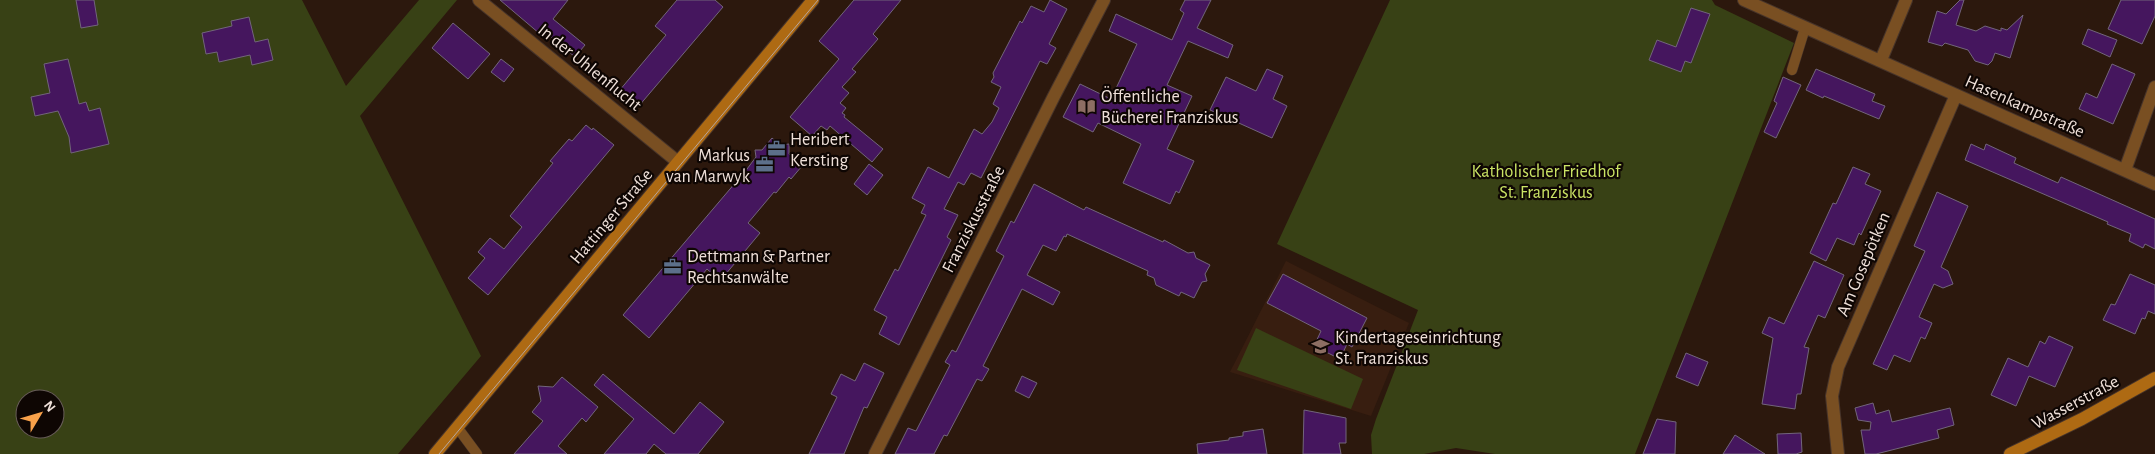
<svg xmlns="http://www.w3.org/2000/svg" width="2155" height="454" font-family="'Alegreya Sans',sans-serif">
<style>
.built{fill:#381e10}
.green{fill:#384115;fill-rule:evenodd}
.building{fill:#45165e;stroke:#72657b}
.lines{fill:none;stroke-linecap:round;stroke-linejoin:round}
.service-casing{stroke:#47342a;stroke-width:11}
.minor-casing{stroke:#47342a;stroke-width:14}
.secondary-casing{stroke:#47342a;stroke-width:14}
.service{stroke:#794f22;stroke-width:10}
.minor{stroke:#794f22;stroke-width:12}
.secondary{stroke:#ae6a13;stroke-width:12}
.tram{stroke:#b6a69e;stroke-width:1}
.labels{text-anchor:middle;stroke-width:4.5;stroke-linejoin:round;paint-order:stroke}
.street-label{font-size:18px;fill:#efe0d9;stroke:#0e0603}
.poi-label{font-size:18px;fill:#efe0d9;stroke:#0e0603;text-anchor:start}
.park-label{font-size:18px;fill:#cbe465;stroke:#0e0603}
</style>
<rect width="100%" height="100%" fill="#2c180d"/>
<path class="built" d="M1286 261 1409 323 1371 416 1230 372Z"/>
<path class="green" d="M0 0H302L346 86 419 0H457L360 116 481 356 398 454H0ZM25 399H55V429H25Z
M1390 0H1712L1715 5 1794 43 1635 454H1495L1456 448 1424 454H1372L1371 435 1376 419 1418 310 1277 244Z
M1256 328 1363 379 1351 409 1237 370Z"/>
<path class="building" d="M76 0H94L98 25 81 28Z
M500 0H568L553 19 585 45 575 57 543 30 540 34Z
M677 0H715L723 7 638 107 619 91 666 35 655 26Z
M854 0H901L873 34 878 39 852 69 856 72 842 87 849 93 840 103 846 108 842 113 845 115 844 117 883 149 872 162 830 126 827 130 821 126 812 136 790 117 839 59 819 41Z
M1050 0 1067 9 1049 44 1056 48 1047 64 1040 61 981 178 971 173 964 185 958 182 944 209 958 215 947 237 951 240 899 345 879 334 887 317 874 310 895 269 898 271 926 215 921 213 925 205 912 198 928 167 949 178 974 129 982 134 992 122 999 108 993 104 1001 87 991 82 994 77 993 73 1020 21 1022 23 1031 6 1044 12Z
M1185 0H1211L1197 28 1233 45 1228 58 1188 41 1167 85 1192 96 1167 149 1194 161 1179 193 1176 191 1170 204 1123 183 1141 144 1098 123 1093 132 1063 117 1080 84 1111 99 1137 44 1109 31 1116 14 1172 40 1184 13 1180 10Z
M1960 0H1964L1956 25 1976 31 1985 26 2001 31V28L2007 30 2023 15 2010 58 1995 53 1992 61 1988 65 1975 61 1968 50 1945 43 1942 46 1928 42 1937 11 1946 14Z
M2121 0H2155V16L2142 44 2108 29Z
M1691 8 1710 14 1691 63 1685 61 1681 72 1649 60 1657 40 1676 47Z
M249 17 255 42 268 39 273 60 252 65 250 55 219 62 217 52 206 54 202 33 232 26 231 21Z
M453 23 490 54 468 79 432 48Z
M2088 29 2117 40 2110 57 2082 44Z
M68 59 79 104 86 102 89 111 100 108 109 144 71 153 69 137 58 111 35 116 31 97 50 93 44 64Z
M501 59 514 69 504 82 491 72Z
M2112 64 2135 74 2113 124 2079 109 2086 93 2097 98Z
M1267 69 1283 76 1273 99 1287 106 1272 138 1210 110 1226 77 1256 91Z
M1816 69 1875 94 1872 101 1885 106 1879 119 1824 96 1823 98 1806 90Z
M1783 77 1801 85 1776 138 1764 132 1777 103 1774 101Z
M586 125 592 130 593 128 614 145 488 295 468 278 485 258 478 252 490 238 504 249 522 227 510 216 553 163 550 161 562 147 569 139 572 141Z
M772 138 780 145 789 144V154L802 166 791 179 789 177 776 193 774 192 748 223 760 233 720 281 707 269 649 338 623 315 747 169 756 157 755 150H762Z
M1971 144 1984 150 1986 144 2016 158 2014 163 2058 183 2061 177 2155 219V249L2145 244 2143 248 2129 241 2131 234 2107 224 2108 222 1965 160Z
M869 164 883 175 867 195 854 184Z
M1853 167 1870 174 1865 184 1881 191 1861 235 1859 233 1854 245 1837 238 1826 261 1810 253 1833 203 1836 204Z
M1034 184 1084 210 1086 207 1163 242 1164 240 1188 253 1194 252 1196 258 1210 265 1205 274 1207 281 1202 282 1194 298 1181 292 1179 296 1156 285 1154 278 1147 275 1148 271 1067 234 1066 237 1064 236 1056 251 1043 245 1027 275 1060 292 1053 305 1022 289 983 366 989 369 982 381 977 379 947 436 944 435 934 454H895L908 428 916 431 950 365 945 362 952 350 956 352 1004 256 996 251 1011 221 1014 223Z
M1937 192 1968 206 1941 267 1948 271 1953 284 1943 288 1934 284 1919 317 1932 323 1925 339 1921 337 1910 362 1894 355 1887 370 1873 364 1925 251 1914 246Z
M1814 261 1844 275 1825 318 1818 315 1804 347 1809 348 1801 394H1797L1795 409 1762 404 1773 338 1762 333 1769 317 1784 324Z
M1283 274 1367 318 1352 347 1347 344 1340 359 1314 346 1321 331 1267 303Z
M2130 274 2155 285V314L2148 311 2145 319 2142 318 2135 334 2103 320 2111 304 2115 305Z
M2049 336 2073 347 2055 387 2029 376 2016 406 1991 395 2008 358 2028 367 2040 341 2045 344Z
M1686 353 1708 362 1698 386 1676 377Z
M864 363 884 373 867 408 864 407 844 454H809L837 397 831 394 841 374 855 381Z
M603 374 674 434 700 402 724 422 698 454H666L654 444 646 454H604L634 419 594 385Z
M1022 376 1037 383 1029 398 1015 391Z
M562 377 598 407 586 422 582 418 558 446 567 454H514L543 421 532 412 541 401 538 386 553 387Z
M1873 403 1876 414 1889 410 1892 422 1950 408 1954 425 1937 430 1939 438 1876 454H1865L1861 430H1870L1871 422 1858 420 1855 408Z
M1304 410 1346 418V443H1339L1341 454H1303Z
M1657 419 1676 422 1675 454H1643Z
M1263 429 1267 454H1198L1197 444 1229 440V438L1243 436V432Z
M1801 433 1802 452 1796 454H1778L1777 434Z
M1735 435 1765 454H1723Z"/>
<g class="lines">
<defs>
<path id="service" d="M1792 70 1805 28
M457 427 477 454"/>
<path id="minor" d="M479 0 678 162
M1744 0 2155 184
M1881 60 1906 0
M2125 170 2155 87
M875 454 1053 98 1104 0
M1838 454 1832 396 1838 367 1956 95"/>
<path id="secondary" d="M435 454 813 0
M2010 454 2082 419 2155 378"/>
</defs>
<use href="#service" class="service-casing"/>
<use href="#minor" class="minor-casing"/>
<use href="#secondary" class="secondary-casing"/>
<use href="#service" class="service"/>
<use href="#minor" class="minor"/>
<use href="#secondary" class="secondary"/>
<path class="tram" d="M439 454 818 0"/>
</g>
<defs>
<symbol id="library-bare" viewBox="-9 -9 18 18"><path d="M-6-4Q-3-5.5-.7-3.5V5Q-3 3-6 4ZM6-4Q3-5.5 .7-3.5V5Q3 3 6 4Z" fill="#8d6e63" stroke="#0e0603" stroke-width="2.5" paint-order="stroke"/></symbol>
<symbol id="office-bare" viewBox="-9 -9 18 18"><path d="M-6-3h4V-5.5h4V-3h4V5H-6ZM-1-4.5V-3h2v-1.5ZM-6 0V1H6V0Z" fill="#5c6f8a" stroke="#0e0603" stroke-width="2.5" paint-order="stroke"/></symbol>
<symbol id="school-bare" viewBox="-9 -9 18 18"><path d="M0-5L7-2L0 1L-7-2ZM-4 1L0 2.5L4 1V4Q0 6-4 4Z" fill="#8d6e63" stroke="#0e0603" stroke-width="2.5" paint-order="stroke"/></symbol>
</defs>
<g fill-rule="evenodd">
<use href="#library-bare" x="1074" y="94" width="25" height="25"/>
<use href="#office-bare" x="764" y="136" width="25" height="25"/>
<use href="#office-bare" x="752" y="152" width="25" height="25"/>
<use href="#office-bare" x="660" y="254" width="25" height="25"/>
<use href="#school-bare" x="1308" y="334" width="25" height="25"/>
</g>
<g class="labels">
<g class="street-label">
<text transform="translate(590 67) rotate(39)" y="6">In der Uhlenflucht</text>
<text transform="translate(2025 106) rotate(24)" y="6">Hasenkampstraße</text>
<text transform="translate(611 216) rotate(-50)" y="6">Hattinger Straße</text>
<text transform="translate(973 219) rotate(-63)" y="6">Franziskusstraße</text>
<text transform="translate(1863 264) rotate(-67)" y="6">Am Gosepötken</text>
<text transform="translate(2075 402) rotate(-28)" y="6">Wasserstraße</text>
</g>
<g class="poi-label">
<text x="1101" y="102">Öffentliche<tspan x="1101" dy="21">Bücherei Franziskus</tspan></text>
<text x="790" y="145">Heribert<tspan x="790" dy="21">Kersting</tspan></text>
<text x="750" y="161" text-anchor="end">Markus<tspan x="750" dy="21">van Marwyk</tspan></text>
<text x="687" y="262">Dettmann &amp; Partner<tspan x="687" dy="21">Rechtsanwälte</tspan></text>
<text x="1335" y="343">Kindertageseinrichtung<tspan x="1335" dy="21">St. Franziskus</tspan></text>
</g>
<g class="park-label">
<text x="1546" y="177">Katholischer Friedhof<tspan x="1546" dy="21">St. Franziskus</tspan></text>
</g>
</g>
<g transform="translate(40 414) rotate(52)"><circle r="24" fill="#0e0603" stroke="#685d59"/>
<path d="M0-4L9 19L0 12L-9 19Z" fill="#f8a14a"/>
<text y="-8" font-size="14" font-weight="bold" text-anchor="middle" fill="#efe0d9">N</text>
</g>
</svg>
